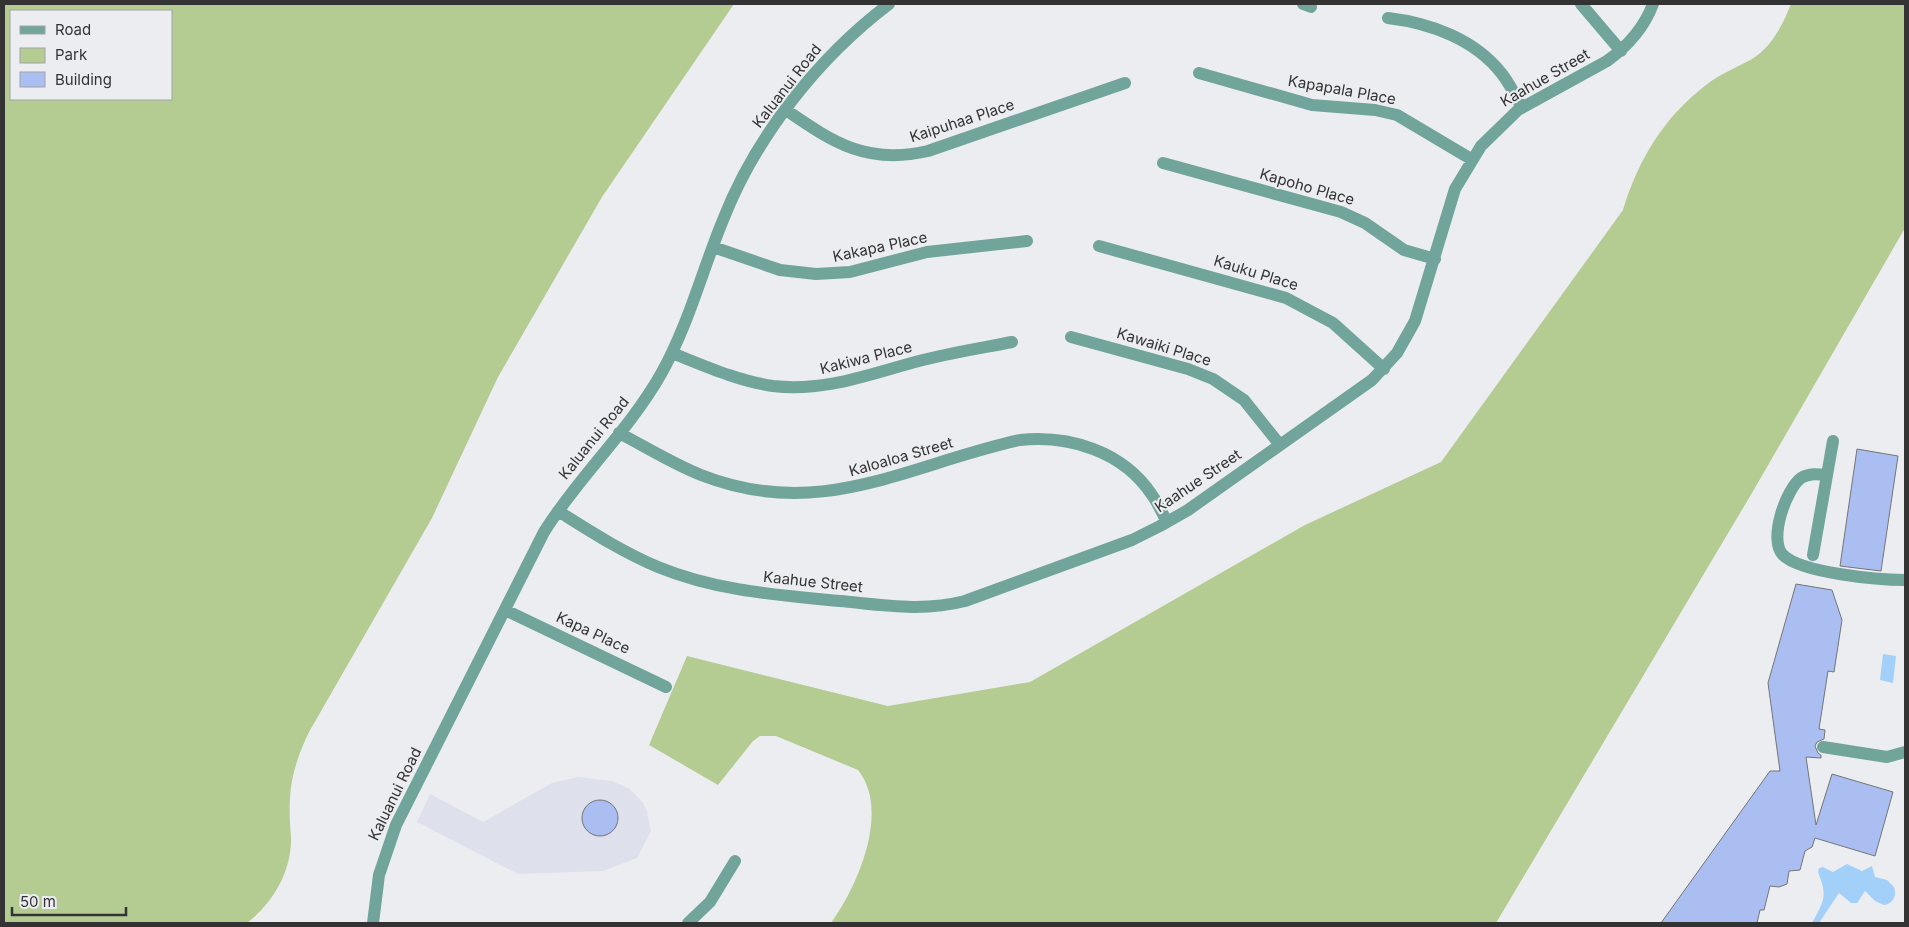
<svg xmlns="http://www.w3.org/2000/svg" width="1909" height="927" font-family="Inter,sans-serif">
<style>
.built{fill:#dee1eb}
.green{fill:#b4cc92;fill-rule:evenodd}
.water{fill:#a3d0f9}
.building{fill:#abbef1;stroke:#747577}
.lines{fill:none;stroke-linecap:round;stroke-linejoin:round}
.minor{stroke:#71a49b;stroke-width:12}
.labels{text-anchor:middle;stroke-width:4;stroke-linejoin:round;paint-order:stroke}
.street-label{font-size:15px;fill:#333334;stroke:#ecedf0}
</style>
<rect width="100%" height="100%" fill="#ecedf0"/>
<path class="built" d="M578 777 612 781 630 789 643 803 647 811 651 831 637 858 603 871 518 874 417 822 430 794 483 822 552 783Z"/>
<path class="green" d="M4 4H734L602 197 498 377 432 518 309 732C299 753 291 775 290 798 289 811 290 824 291 837 292 871 273 903 247 923H4ZM11 11H171V99H11Z
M1791 4H1905V228L1752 493 1496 923H831C857 887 891 811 858 770L776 736H760L753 741 718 785 649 745 687 656 888 706 1030 682 1305 525 1441 462 1623 210C1638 160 1664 117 1706 85 1720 74 1736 68 1752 59 1772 47 1783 24 1791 4Z"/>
<path class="water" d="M1883 654 1896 656 1893 683 1880 680Z
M1847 864 1862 871 1872 866 1875 877 1887 880 1894 887C1897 896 1893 903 1884 905L1875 901 1865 891 1857 903H1851L1839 893 1819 923H1812C1824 900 1828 897 1818 872L1819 868 1823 867 1833 872Z"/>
<path class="building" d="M1857 449 1898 456 1881 571 1840 566Z
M1796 584 1832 590 1842 620 1834 672 1828 671 1819 729 1825 730 1824 739 1817 742 1815 746 1818 753 1821 755V758L1806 757 1816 825 1832 774 1893 792 1875 856 1815 838 1812 847 1805 851 1800 870 1789 871 1787 884 1779 887 1770 886 1764 910H1760L1757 923H1661L1770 771H1780L1768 683Z
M582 818a18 18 0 1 1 36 0a18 18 0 1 1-36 0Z"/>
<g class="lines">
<path class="minor" d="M1303 4 1311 7
M1581 4 1621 51
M1388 18C1430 23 1475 39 1502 74 1510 84 1516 97 1522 108
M1199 73 1312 105 1375 110 1397 115 1471 159
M786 110C834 143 867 165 928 151L1125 83
M1163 163 1341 212 1365 223 1404 250 1435 259
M1099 246 1286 298 1333 323 1384 369
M713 247 780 270 816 274 850 272 927 252 1027 241
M1071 337 1188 369 1213 379 1244 400 1280 445
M672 353C705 366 738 381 773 386 826 392 869 374 919 361 949 353 981 348 1012 342
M619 433C646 447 673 464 701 475 821 522 906 465 1020 440 1069 435 1123 451 1152 495 1158 503 1162 513 1167 522
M1827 475C1818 474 1809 473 1801 478 1786 489 1768 540 1783 555 1801 573 1879 580 1905 580
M558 511C590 531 622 552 658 567 716 591 778 595 840 601 883 605 923 612 965 601L1132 540 1160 526 1188 510 1372 380 1397 353 1415 321 1455 189 1481 146 1518 110 1607 61C1628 46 1644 28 1653 4
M1813 555 1833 441
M505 610 666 687
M1823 747 1887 757 1905 752
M373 923 379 875 396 825 544 532C579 476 628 432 661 374 688 326 702 271 723 220 756 136 818 58 889 4
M688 923 710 902 735 861"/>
</g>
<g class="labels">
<g class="street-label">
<text transform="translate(1545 78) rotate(-30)" y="5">Kaahue Street</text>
<text transform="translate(787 86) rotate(-52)" y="5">Kaluanui Road</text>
<text transform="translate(1342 90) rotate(10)" y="5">Kapapala Place</text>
<text transform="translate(962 121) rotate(-18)" y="5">Kaipuhaa Place</text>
<text transform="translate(1307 187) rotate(16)" y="5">Kapoho Place</text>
<text transform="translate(880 247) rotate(-12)" y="5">Kakapa Place</text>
<text transform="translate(1256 273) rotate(17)" y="5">Kauku Place</text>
<text transform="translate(1164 347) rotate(17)" y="5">Kawaiki Place</text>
<text transform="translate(866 358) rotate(-14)" y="5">Kakiwa Place</text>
<text transform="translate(594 438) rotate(-51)" y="5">Kaluanui Road</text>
<text transform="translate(901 457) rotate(-16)" y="5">Kaloaloa Street</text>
<text transform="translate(1198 481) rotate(-34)" y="5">Kaahue Street</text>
<text transform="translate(813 582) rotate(6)" y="5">Kaahue Street</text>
<text transform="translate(593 633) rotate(25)" y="5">Kapa Place</text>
<text transform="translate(395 794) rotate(-64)" y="5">Kaluanui Road</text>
</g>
</g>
<rect width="1909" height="927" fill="none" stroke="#333334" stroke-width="10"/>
<rect x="10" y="10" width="162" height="90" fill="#ecedf0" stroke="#a2a3a5"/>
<rect x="20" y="26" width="25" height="8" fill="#71a49b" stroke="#a2a3a5"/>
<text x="55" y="35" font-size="15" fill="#333334">Road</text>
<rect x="20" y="48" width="25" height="15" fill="#b4cc92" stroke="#a2a3a5"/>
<text x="55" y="60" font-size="15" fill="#333334">Park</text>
<rect x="20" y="72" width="25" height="15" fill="#abbef1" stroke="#a2a3a5"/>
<text x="55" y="85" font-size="15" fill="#333334">Building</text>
<path d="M12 907v8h114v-8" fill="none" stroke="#333334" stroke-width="2.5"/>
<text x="20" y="907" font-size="15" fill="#333334" stroke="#ecedf0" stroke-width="4" paint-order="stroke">50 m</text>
</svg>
